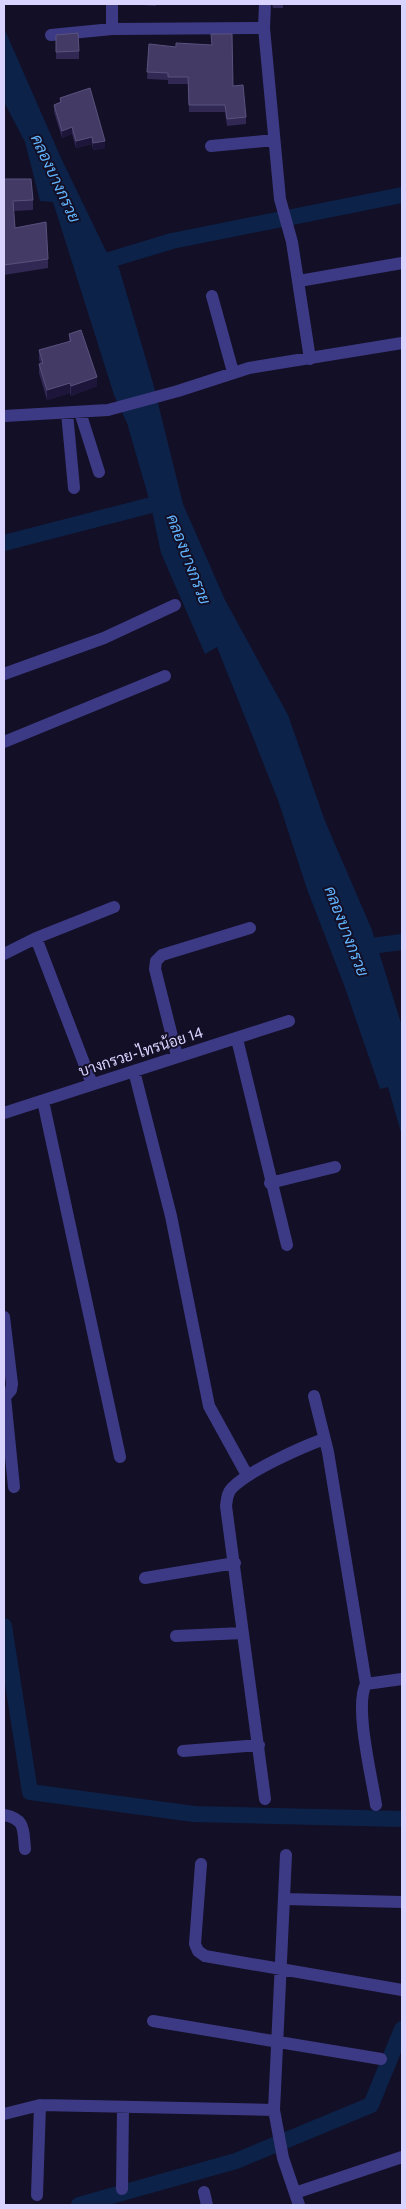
<svg xmlns="http://www.w3.org/2000/svg" width="406" height="2209" font-family="Overpass,Sarabun,sans-serif">
<style>
.water{fill:#0c2248}
.lines{fill:none;stroke-linecap:round;stroke-linejoin:round}
.canal{stroke:#0c2248;stroke-width:16}
.minor{stroke:#3d3a85;stroke-width:12}
.wall{fill:#312854}
.shaded-wall{fill:#1d163a}
.building{fill:#433a66;stroke:#5a527e}
.labels{text-anchor:middle;stroke-width:4;stroke-linejoin:round;paint-order:stroke}
.street-label{font-size:15px;fill:#d9d4ff;stroke:#130f26}
.water-label{font-size:16px;font-style:italic;fill:#62b6ff;stroke:#130f26}
</style>
<rect width="100%" height="100%" fill="#130f26"/>
<path class="water" d="M4 28 61 158 106 251 119 268 153 383 183 504 225 600 288 715 325 821 372 930 402 1026V1136L388 1087 380 1089 344 985 307 889 278 800 217 647 205 654 161 553 151 506 127 423 114 395 53 202 40 201 25 142 4 102Z"/>
<g class="lines">
<path class="canal" d="M96 264 172 241 402 195
M4 543 167 501
M356 948 402 942
M4 1626 30 1792 194 1814 402 1819
M79 2205 236 2161 371 2105 402 2029"/>
<path class="minor" d="M112 4V29L264 28
M265 4 264 28 280 199 292 242 310 359
M51 35 112 29
M211 146 274 140
M299 281 402 263
M212 296 233 372
M80 412 99 472
M67 413 74 488
M4 416 108 410 178 391 249 368 402 343
M4 674 104 638 175 605
M4 742 165 676
M36 938 92 1084
M4 954 36 938 114 907
M237 1039 287 1245
M177 1056 155 969 156 961 162 955 250 928
M134 1071 171 1216 209 1406 247 1475
M43 1101 120 1457
M4 1113 289 1021
M270 1183 335 1167
M314 1396 328 1452 366 1684C354 1706 372 1778 376 1805
M5 1397 14 1487
M4 1398 11 1390 12 1384 4 1317
M145 1578 235 1563
M176 1636 243 1633
M366 1684 402 1679
M183 1751 259 1745
M265 1799 226 1506C227 1499 227 1493 232 1488 248 1471 302 1447 324 1439
M4 1815C26 1819 23 1830 25 1849
M286 1855 274 2110 283 2158 299 2205
M201 1864 195 1944 198 1951 205 1956 402 1990
M285 1899 402 1902
M153 2021 381 2059
M4 2114 40 2105 274 2110
M122 2189 123 2108
M204 2192 207 2205
M295 2193 402 2157
M37 2195 40 2105"/>
</g>
<path class="wall" d="M128 4H156V6Z
M272 4H283V8H273Z
M56 35 79 51V59H56Z
M149 44 233 86 246 117V124L227 126 225 112H189L188 84H168V80L147 79Z
M60 98 105 148 93 150 92 144 76 148 72 134 62 138 54 112V105L60 103Z
M4 179 33 200V210L13 211 15 228 48 259V268L4 275Z
M69 334 97 386 71 396 70 393 47 400 39 373V364H41L39 360V350L69 342Z"/>
<path class="shaded-wall" d="M72 127V134L62 138V131Z
M92 137V144L76 148V141Z
M105 141V148L93 150V143Z
M97 377V386L71 396V386Z
M70 383V393L47 400V390Z"/>
<path class="building" d="M78 33 79 51 56 52V35Z
M211 34H232L233 86 243 85 246 117 227 119 225 105H189L188 77H168V73L147 72 149 44 176 47V43L212 45Z
M90 88 105 141 93 143 92 137 76 141 72 127 62 131 54 105 61 102 60 98Z
M4 179H31L33 200 13 201 15 228 46 222 48 259 4 265Z
M81 330 97 377 71 386 70 383 47 390 39 364 43 363 39 350 71 341 69 334Z"/>
<g class="labels">
<g class="street-label">
<text transform="translate(141 1052) rotate(-18)" y="5">บางกรวย-ไทรน้อย 14</text>
</g>
<g class="water-label">
<text transform="translate(56 178) rotate(65)" y="6">คลองบางกรวย</text>
<text transform="translate(189 559) rotate(69)" y="6">คลองบางกรวย</text>
<text transform="translate(347 931) rotate(69)" y="6">คลองบางกรวย</text>
</g>
</g>
<rect width="406" height="2209" fill="none" stroke="#d9d4ff" stroke-width="10"/>
</svg>
